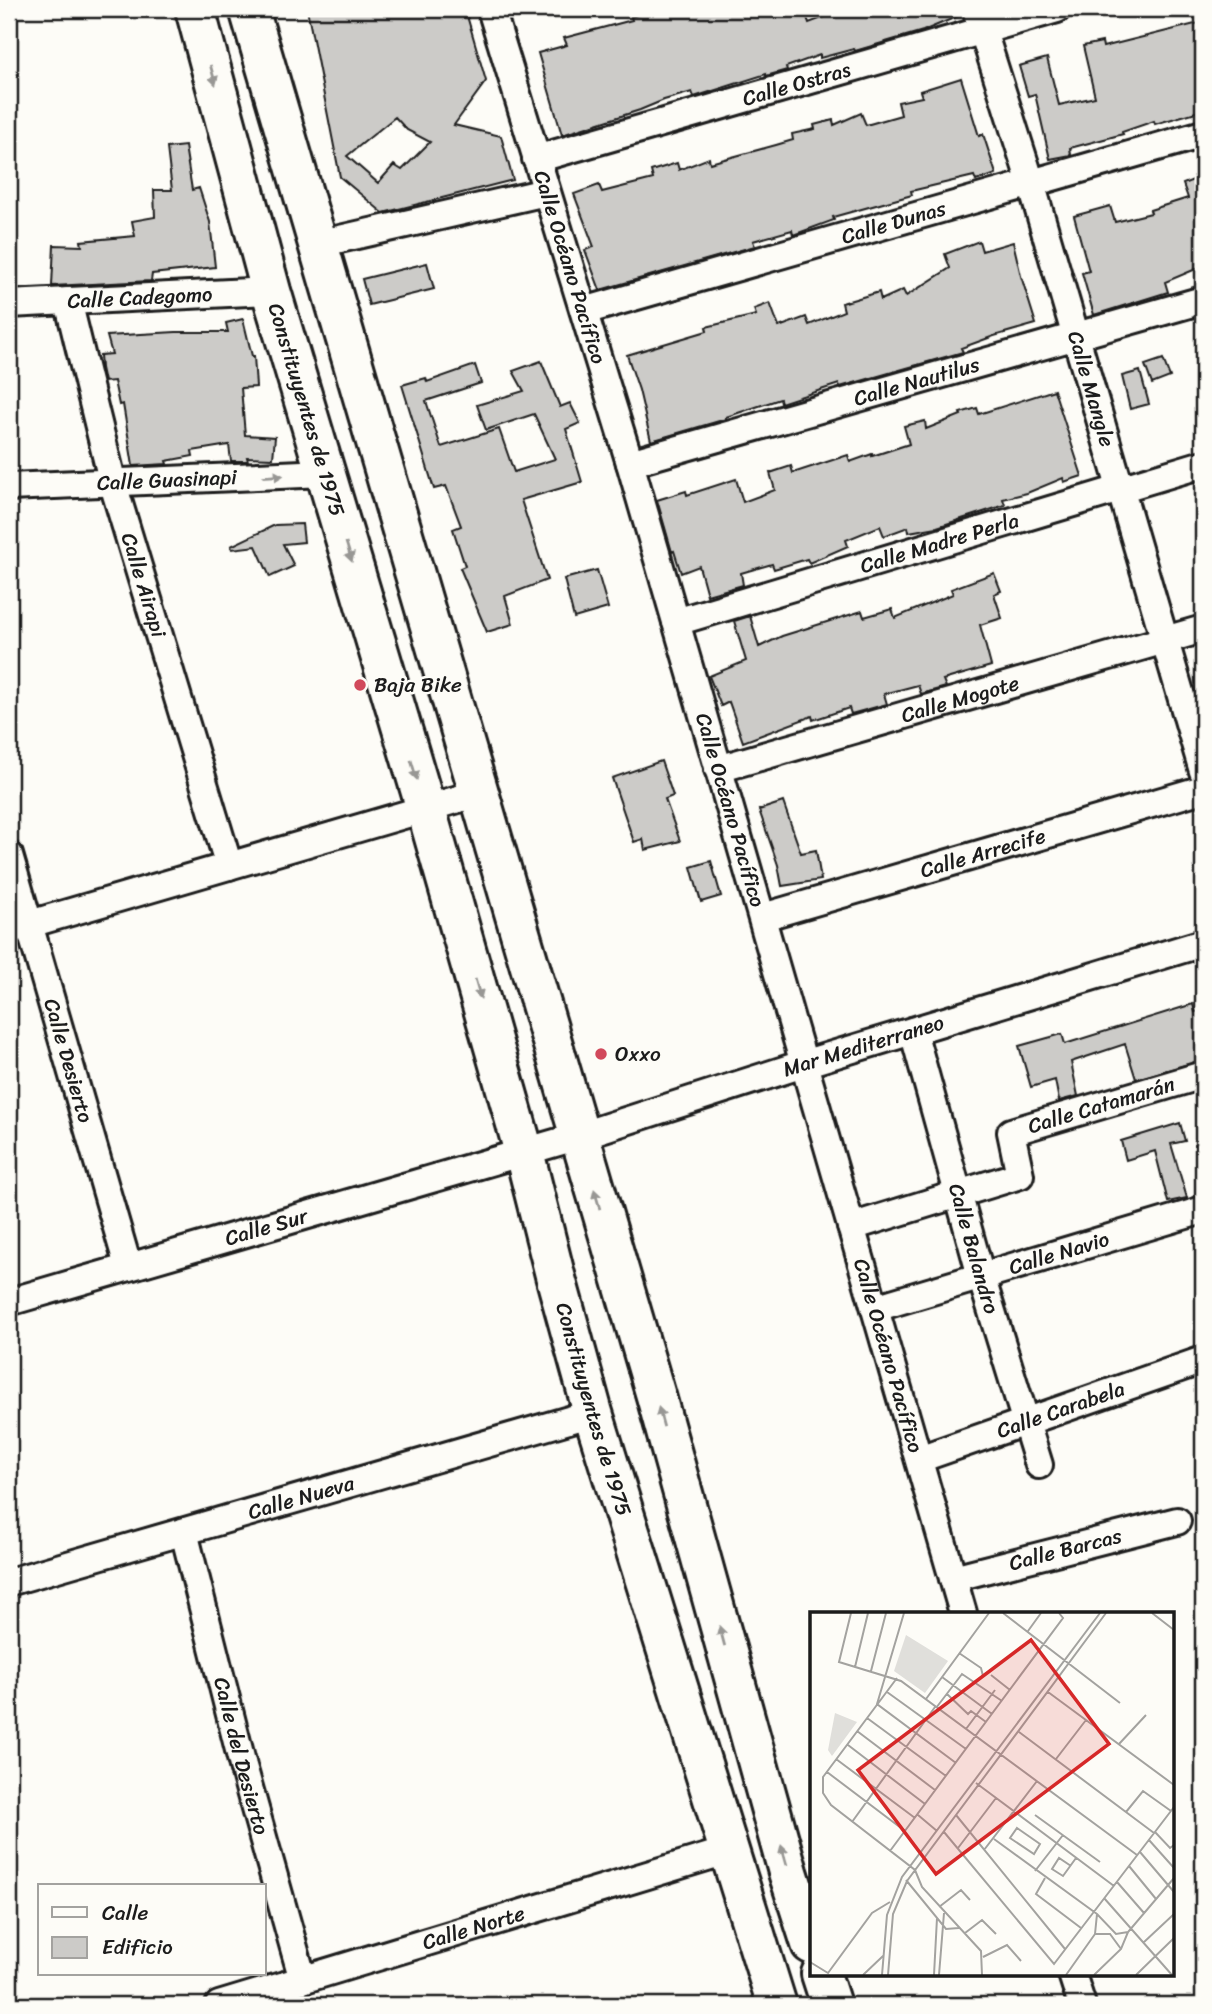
<svg xmlns="http://www.w3.org/2000/svg" width="1212" height="2014" font-family="Sriracha,sans-serif">
<style>
.building{fill:#cccbc8;stroke:#1c1c1c;stroke-width:2;fill-rule:evenodd}
.lines{fill:none;stroke-linecap:round;stroke-linejoin:round}
.minor-casing{stroke:#1c1c1c;stroke-width:32}
.primary-casing{stroke:#1c1c1c;stroke-width:44}
.minor{stroke:#fdfcf7;stroke-width:26}
.primary{stroke:#fdfcf7;stroke-width:38}
.oneway{fill:#989794}
.poi-dot{fill:#d1495b;stroke:#fdfcf7;stroke-width:2.5}
.labels{text-anchor:middle;stroke-width:5;stroke-linejoin:round;paint-order:stroke}
.street-label{font-size:21px;fill:#1c1c1c;stroke:#fdfcf7}
.poi-label{font-size:21px;fill:#1c1c1c;stroke:#fdfcf7;text-anchor:start}
.inset-road{fill:none;stroke:#a3a29f;stroke-width:2}
.view{fill:#d62828;fill-opacity:0.15;stroke:#d62828;stroke-width:3.5}
.inset-edge{fill:none;stroke:#1c1c1c;stroke-width:3.5}
</style>
<rect width="100%" height="100%" fill="#fdfcf7"/>
<filter id="ink" filterUnits="userSpaceOnUse"><feTurbulence type="fractalNoise" baseFrequency=".0143" numOctaves="2"/><feDisplacementMap in="SourceGraphic" scale="14" xChannelSelector="R" yChannelSelector="G"/><feConvolveMatrix kernelMatrix="1 2 1 2 8 2 1 2 1" color-interpolation-filters="sRGB"/></filter>
<g filter="url(#ink)">
<path class="building" d="M307 9H465L486 81 454 125 501 136 513 180 383 213 340 177ZM395 117 407 130 430 142 402 170 394 165 378 183 347 156Z
M655 9H804L809 23 846 9H961V15L923 31 855 51 854 49 820 58V55L786 67 787 70 766 76V74L694 97 692 92 664 100 640 110 562 135 538 53 567 45 564 38 632 20 631 17Z
M1203 22V110L1155 124 1154 121 1122 132 1123 134 1070 148 1071 155 1050 159 1035 94 1028 96 1019 66 1047 58 1059 105 1095 97 1083 46 1102 42 1103 47Z
M961 78 979 136 983 134 996 174 976 181 974 176 911 191 912 195 833 217 834 220 793 235 792 230 753 241 755 246 600 290 585 250 594 247 574 194 599 185 602 192 653 179 651 171 677 163 679 170 709 158 710 163 776 145 793 140 792 134 815 129 814 125 833 120 834 125 861 113 866 125 901 115 898 102 922 97 920 91Z
M185 146 192 190 199 188 210 222 215 267 152 274 151 281 52 286 54 245 82 246 81 241 135 236 132 221 155 217 154 190H172L167 148Z
M1203 176V266L1165 282 1168 292 1094 315 1082 273 1089 271 1074 216 1110 206 1115 222 1151 213 1150 210 1188 198 1183 184Z
M979 241 982 251 1013 242 1021 276 1036 324 994 336 961 348 963 352 840 387 839 384 781 403 780 399 726 417V419L651 441 639 390 627 355 707 331 706 327 756 315 754 309 770 303 779 327 806 317 809 325 844 311 842 303 879 292 881 300 903 290 906 296 950 268 945 254Z
M427 263 434 289 369 305 362 279Z
M243 319 252 356H254L256 387 241 388 245 435 275 437 273 458 247 457 248 461H231L229 445 192 451 193 456 166 461 167 464 133 466 123 404 119 405 114 381 104 382 101 368 100 355 112 354 107 336 176 332H228L226 323Z
M1163 359 1170 377 1152 384 1145 365Z
M541 361 560 407 570 403 580 423 566 429 582 482 521 500 547 580 505 596 513 624 487 632 460 568 465 566 453 529 461 526 446 486 434 489 402 385 426 378 427 382 475 365 481 383 426 401 441 447 499 429 514 472 555 459 534 414 486 430 477 405 524 391 513 371Z
M1140 371 1149 404 1130 409 1122 376Z
M1054 390 1082 476 1064 482 1063 478 1027 493 1003 499 1005 505 937 527 909 532 908 527 884 536 880 526 846 540 848 546 809 563 807 559 774 569 772 564 741 573 743 585 707 595 699 566 681 573 674 551 672 552 657 500 686 491 687 495 736 479 743 502 775 490 770 473 791 466 793 473 848 455 850 462 872 454V456L909 444 904 426 925 421 926 429 961 415 960 413 977 408 979 414Z
M302 524 304 542 283 544 294 566 270 577 256 546 232 549 231 546 275 525Z
M597 570 608 608 574 618 564 579Z
M994 573 1001 591 994 594 1002 618 980 625 991 666 943 680 946 687 921 694 918 685 884 694 887 704 851 714 849 708 813 720 812 716 743 742 729 702 721 706 709 676 746 661 734 621 750 616 759 647 782 636 862 611 864 617 892 609 895 618 953 594 951 589Z
M661 761 673 796 665 799 680 841 645 850 643 839 634 842 612 778Z
M783 802 801 853 816 850 821 880 782 886 778 865 759 810Z
M711 861 721 896 701 902 691 867Z
M1193 1004 1195 1012 1203 1010V1060L1136 1079 1125 1044 1071 1062 1078 1096 1059 1101 1055 1080 1031 1087 1019 1046 1062 1034 1065 1044Z
M1180 1123 1185 1141 1171 1144 1187 1198 1168 1202 1155 1151 1126 1160 1121 1141Z"/>
<g class="lines">
<defs>
<g id="minor">
<path id="s1" d="M491 9 630 463 963 1613"/>
<path id="s2" d="M976 9 1031 183 1203 771"/>
<path id="s3" d="M536 159 1057 9"/>
<path d="M318 244 546 192"/>
<path id="s4" d="M68 301 113 484 229 866"/>
<path id="s5" d="M9 304 271 291"/>
<path id="s6" d="M584 311 1203 134"/>
<path id="s7" d="M630 463 1203 300"/>
<path id="s8" d="M9 487 325 473"/>
<path id="s9" d="M676 622 1203 464"/>
<path id="s10" d="M718 769 1203 629"/>
<path id="s11" d="M9 855 128 1266"/>
<path id="s12" d="M763 917 1203 789"/>
<path d="M9 930 479 793"/>
<path id="s13" d="M913 1031 981 1276 1039 1465"/>
<path id="s14" d="M851 1227 1020 1175 1011 1132 1203 1075"/>
<path id="s15" d="M9 1302 579 1136 803 1064 1203 943"/>
<path id="s16" d="M875 1308 1203 1210"/>
<path id="s17" d="M919 1459 1203 1360"/>
<path id="s18" d="M184 1532 243 1766 303 1980"/>
<path id="s19" d="M953 1578 1177 1521"/>
<path id="s20" d="M9 1582 593 1413"/>
<path d="M1072 1974 1082 2005"/>
<path id="s21" d="M219 2005 730 1850"/>
</g>
<g id="primary">
<path id="s22" d="M195 9 271 291 426 809 524 1152 555 1275 593 1413 777 2005"/>
<path d="M249 9 656 1396 788 1872 811 1944"/>
<path d="M821 1974 831 2005"/>
</g>
</defs>
<use href="#minor" class="minor-casing"/>
<use href="#primary" class="primary-casing"/>
<use href="#minor" class="minor"/>
<use href="#primary" class="primary"/>
</g>
<defs><path id="oneway-solid" d="M-6-.8H1V-3.2L6.5 0L1 3.2V.8H-6Z" transform="scale(1.75)"/></defs>
<g class="oneway">
<use href="#oneway-solid" transform="translate(213 75) rotate(75)"/>
<use href="#oneway-solid" transform="translate(273 476) rotate(-3)"/>
<use href="#oneway-solid" transform="translate(349 552) rotate(73)"/>
<use href="#oneway-solid" transform="translate(414 770) rotate(73)"/>
<use href="#oneway-solid" transform="translate(478 989) rotate(74)"/>
<use href="#oneway-solid" transform="translate(597 1199) rotate(-106)"/>
<use href="#oneway-solid" transform="translate(661 1417) rotate(-105)"/>
<use href="#oneway-solid" transform="translate(722 1636) rotate(-105)"/>
<use href="#oneway-solid" transform="translate(784 1855) rotate(-106)"/>
</g>
</g>
<g class="poi-dot">
<circle cx="360" cy="685" r="7"/>
<circle cx="601" cy="1054" r="7"/>
</g>
<g class="labels">
<g class="street-label">
<text dy="7" stroke="none"><textPath href="#s3" startOffset="271">Calle Ostras</textPath></text>
<text dy="7" stroke="none"><textPath href="#s6" startOffset="322">Calle Dunas</textPath></text>
<text dy="7" stroke="none"><textPath href="#s1" startOffset="270">Calle Océano Pacífico</textPath></text>
<text dy="7" stroke="none"><textPath href="#s5" startOffset="131">Calle Cadegomo</textPath></text>
<text dy="7" stroke="none"><textPath href="#s7" startOffset="298">Calle Nautilus</textPath></text>
<text dy="7" stroke="none"><textPath href="#s2" startOffset="397">Calle Mangle</textPath></text>
<text dy="7" stroke="none"><textPath href="#s22" startOffset="416">Constituyentes de 1975</textPath></text>
<text dy="7" stroke="none"><textPath href="#s8" startOffset="158">Calle Guasinapi</textPath></text>
<text dy="7" stroke="none"><textPath href="#s9" startOffset="275">Calle Madre Perla</textPath></text>
<text dy="7" stroke="none"><textPath href="#s4" startOffset="294">Calle Airapi</textPath></text>
<text dy="7" stroke="none"><textPath href="#s10" startOffset="252">Calle Mogote</textPath></text>
<text dy="7" stroke="none"><textPath href="#s1" startOffset="836">Calle Océano Pacífico</textPath></text>
<text dy="7" stroke="none"><textPath href="#s12" startOffset="229">Calle Arrecife</textPath></text>
<text dy="7" stroke="none"><textPath href="#s15" startOffset="892">Mar Mediterraneo</textPath></text>
<text dy="7" stroke="none"><textPath href="#s11" startOffset="214">Calle Desierto</textPath></text>
<text dy="7" stroke="none"><textPath href="#s14" startOffset="315">Calle Catamarán</textPath></text>
<text dy="7" stroke="none"><textPath href="#s15" startOffset="268">Calle Sur</textPath></text>
<text dy="7" stroke="none"><textPath href="#s13" startOffset="226">Calle Balandro</textPath></text>
<text dy="7" stroke="none"><textPath href="#s16" startOffset="192">Calle Navio</textPath></text>
<text dy="7" stroke="none"><textPath href="#s1" startOffset="1404">Calle Océano Pacífico</textPath></text>
<text dy="7" stroke="none"><textPath href="#s22" startOffset="1456">Constituyentes de 1975</textPath></text>
<text dy="7" stroke="none"><textPath href="#s17" startOffset="150">Calle Carabela</textPath></text>
<text dy="7" stroke="none"><textPath href="#s20" startOffset="304">Calle Nueva</textPath></text>
<text dy="7" stroke="none"><textPath href="#s19" startOffset="116">Calle Barcas</textPath></text>
<text dy="7" stroke="none"><textPath href="#s18" startOffset="231">Calle del Desierto</textPath></text>
<text dy="7" stroke="none"><textPath href="#s21" startOffset="266">Calle Norte</textPath></text>
</g>
<g class="poi-label">
<text x="374" y="692">Baja Bike</text>
<text x="615" y="1061">Oxxo</text>
</g>
</g>
<g transform="translate(810 1612)">
<rect width="364" height="364" fill="#fdfcf7"/>
<path d="M96 23 138 49 115 81 84 59ZM25 101 47 110 22 144 18 138Z" fill="#e0dfdb"/>
<path class="inset-road" d="M41 1 29 50 91 69 327 243M94 1 67 92 146 151M193 1 310 91M342 1 364 18M218 19 231 1M149 41 171 56 173 64M45 55 58 1M61 59 76 1M181 63 200 78M132 65 182 102M87 66 13 165V181L21 193 105 258 112 275 171 339 172 363M77 80 156 137M238 80 364 173M137 82 158 102 161 99 176 110M116 87 179 1M126 96 152 62 192 89M57 106 136 164M156 117 185 78M47 119 125 178M209 120 344 221M309 132 336 103M38 133 115 192M26 147 105 206M246 147 276 108M17 160 95 219M166 171 304 274M316 200 333 179 361 199M108 203 127 219M146 203 255 337M225 203 290 250M42 210 125 95M207 216 230 232 224 242 200 226ZM134 220 244 352 364 195M345 220 360 236 364 233M184 227 287 302 306 322 318 320M339 228 364 256M148 236 186 186M174 238 227 169M80 239 253 6 249 1M330 240 364 280M261 254 249 246 242 257 253 264 266 246M319 254 346 287M225 259 253 223M235 266 226 282 271 316M96 268 136 317 149 316M307 270 334 301M294 286 362 363M129 295 151 278 160 288M155 321 172 308 186 322M285 322H300L311 337M333 331 364 302M173 345 197 333 211 349M0 350 18 361 62 301 80 290M53 363 73 344M72 363 77 303 92 265 290 1M78 363 83 302 97 269 296 1M124 363 127 306M129 363 134 301M256 363 285 322 287 302M284 363 311 337 318 320 364 266M326 363 364 326"/>
<path class="view" d="M221 28 299 132 126 262 48 158Z"/>
<rect width="364" height="364" class="inset-edge"/>
</g>
<rect width="1212" height="2014" fill="none" stroke="#fdfcf7" stroke-width="35"/>
<rect x="18" y="18" width="1177" height="1979" fill="none" stroke="#1c1c1c" stroke-width="2.5" filter="url(#ink)"/>
<rect x="38" y="1884" width="228" height="91" fill="#fdfcf7" stroke="#a3a29f" stroke-width="2"/>
<rect x="52" y="1907" width="35" height="10" fill="#fdfcf7" stroke="#a3a29f" stroke-width="2"/>
<text x="102" y="1920" font-size="21" fill="#1c1c1c">Calle</text>
<rect x="52" y="1937" width="35" height="21" fill="#cccbc8" stroke="#a3a29f" stroke-width="2"/>
<text x="102" y="1954" font-size="21" fill="#1c1c1c">Edificio</text>
</svg>
